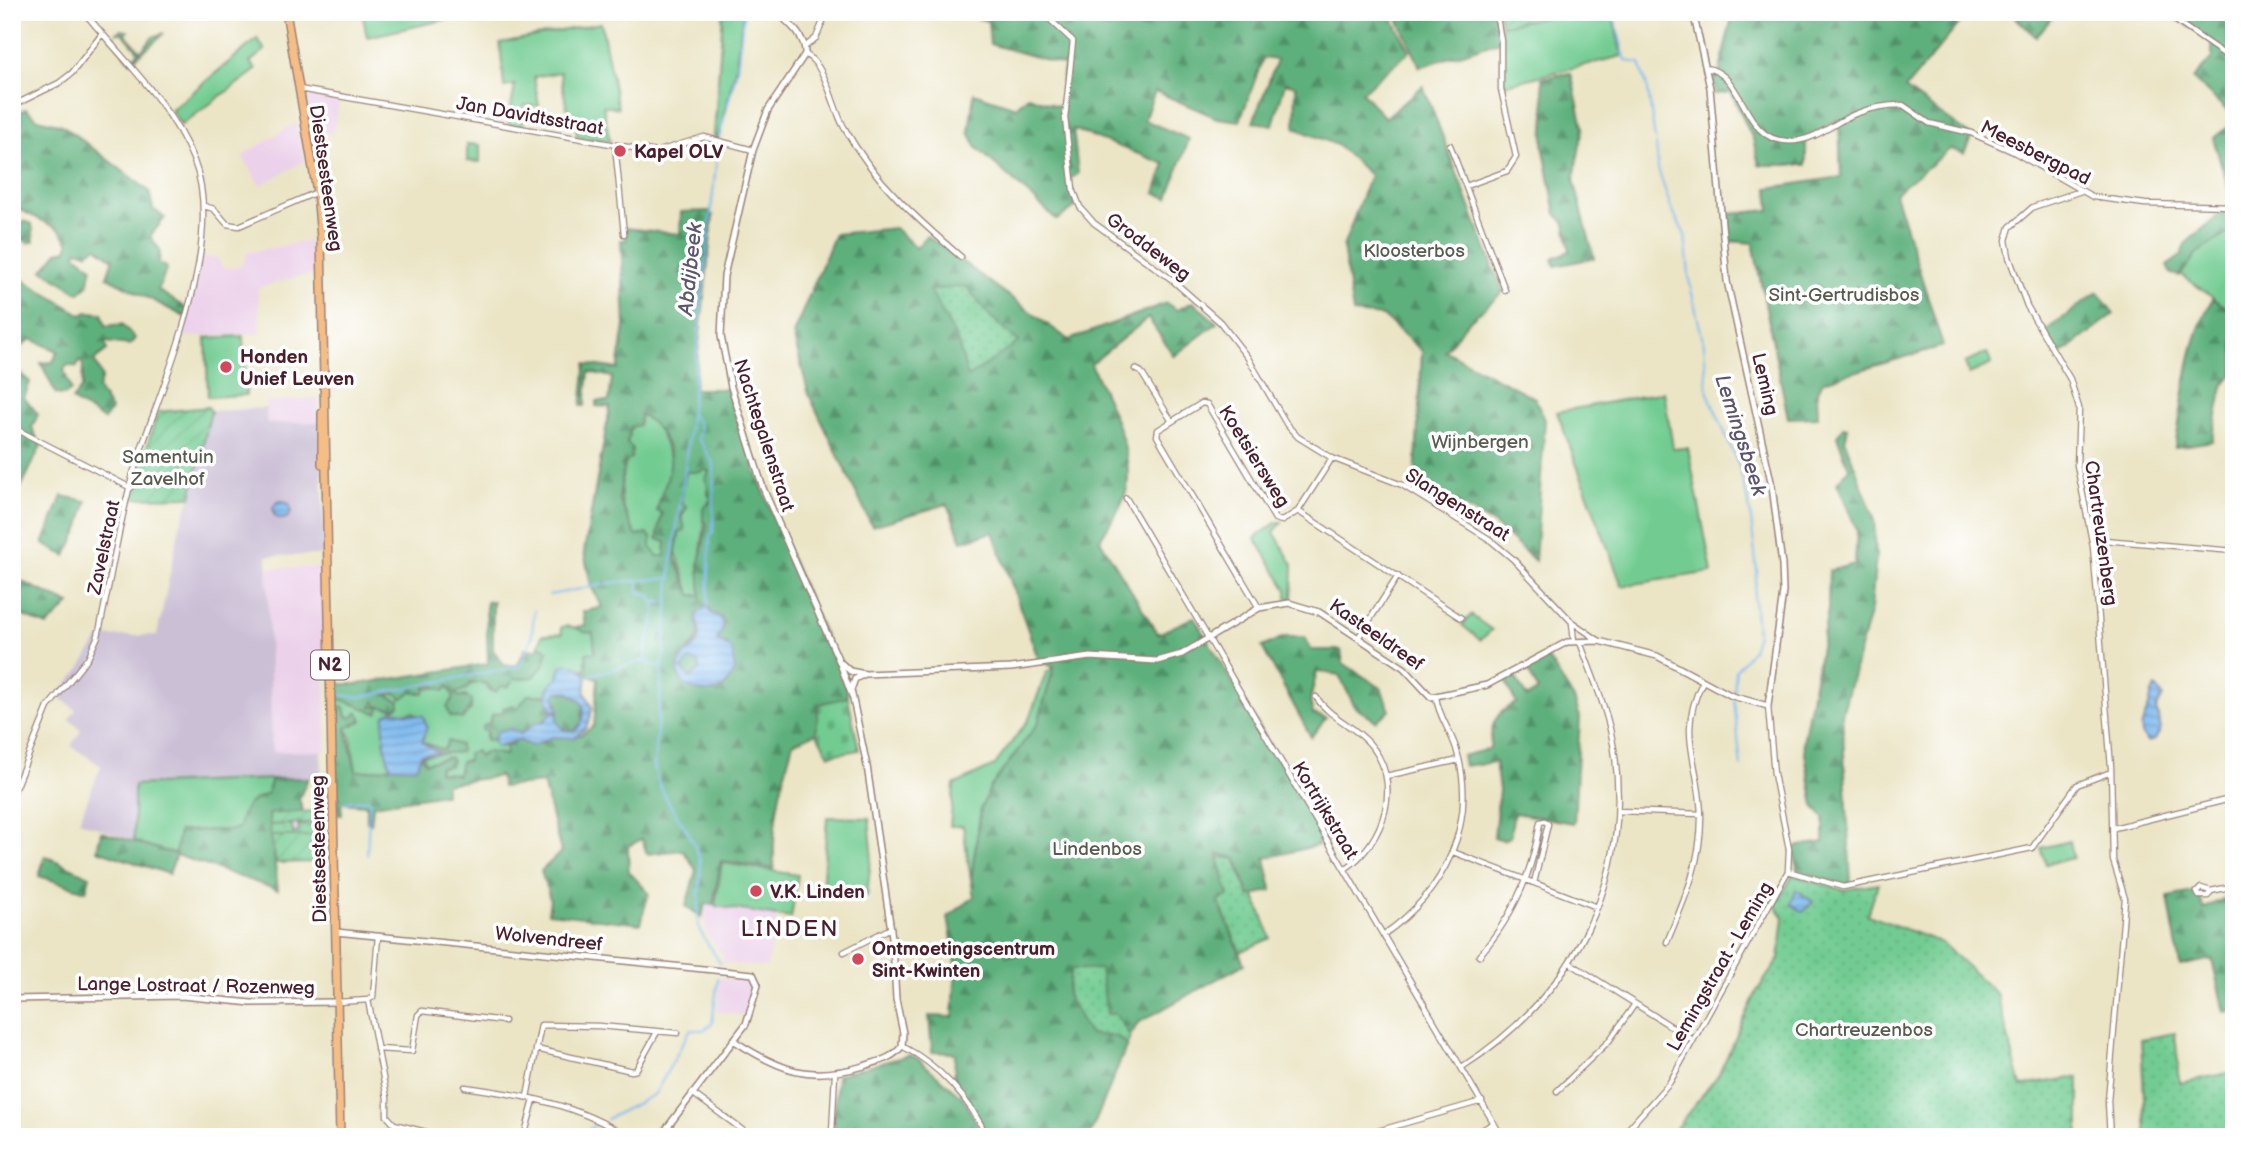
<svg xmlns="http://www.w3.org/2000/svg" width="2246" height="1149" font-family="'Balsamiq Sans',sans-serif">
<style>
.built{fill:#ecd1ea}
.industrial{fill:#cbbfd5}
.grass{fill:#72cc92;stroke:#5e765e;stroke-width:2}
.forest{fill:url(#forest-firs);stroke:#546854;stroke-width:2;fill-rule:evenodd}
.cemetery{fill:url(#cemetery-stones);stroke:#5e765e;stroke-width:2}
.park{fill:url(#park-dots);stroke:#5e765e;stroke-width:2}
.garden{fill:url(#garden-furrows);stroke:#5e765e;stroke-width:2}
.water{fill:url(#water-rules);stroke:#636c8d;stroke-width:2;fill-rule:evenodd}
.lines{fill:none;stroke-linecap:round;stroke-linejoin:round}
.stream{stroke:#7cb9ef;stroke-width:2}
.minor-casing{stroke:#9a8278;stroke-width:7}
.tertiary-casing{stroke:#9a8278;stroke-width:8}
.primary-casing{stroke:#9a8278;stroke-width:10}
.minor{stroke:#fff;stroke-width:4.5}
.tertiary{stroke:#fff;stroke-width:5}
.primary{stroke:#f6be87;stroke-width:7}
.poi-dot{fill:#d1495b;stroke:#fff;stroke-width:2.5}
.labels{text-anchor:middle;stroke-width:7;stroke-linejoin:round;paint-order:stroke}
.shield{fill:#fff;stroke:#80626b;stroke-width:2}
.shield-label{font-size:18px;font-weight:bold;fill:#4a1f2b}
.street-label{font-size:19px;fill:#4a1f2b;stroke:#fff}
.poi-label{font-size:19px;font-weight:bold;fill:#4a1f2b;stroke:#fff;text-anchor:start}
.park-label{font-size:19px;fill:#585c4f;stroke:#fff}
.water-label{font-size:21px;font-style:italic;fill:#5c5570;stroke:#fff}
.quarter-label{font-size:23px;letter-spacing:2px;fill:#4a1f2b;stroke:#fff}
</style>
<defs>
<pattern id="forest-firs" width="22" height="20" patternUnits="userSpaceOnUse" patternTransform="scale(1.75)"><rect width="22" height="20" fill="#5db07c"/><path d="M5 1l3.5 6h-7zM16 11l3.5 6h-7z" fill="#4f8f66"/></pattern>
<pattern id="cemetery-stones" width="16" height="16" patternUnits="userSpaceOnUse" patternTransform="scale(1.75)"><rect width="16" height="16" fill="#72cc92"/><path d="M2 7V4a2 2 0 0 1 4 0v3zM10 15v-3a2 2 0 0 1 4 0v3z" fill="#64af7e"/></pattern>
<pattern id="park-dots" width="8" height="8" patternUnits="userSpaceOnUse" patternTransform="scale(1.75)"><rect width="8" height="8" fill="#72cc92"/><path d="M2 2h.1M6 6h.1" fill="none" stroke="#64af7e" stroke-width="1.8" stroke-linecap="round"/></pattern>
<pattern id="garden-furrows" width="10" height="10" patternUnits="userSpaceOnUse" patternTransform="scale(1.75)"><rect width="10" height="10" fill="#72cc92"/><path d="M-1 1l2-2M0 10L10 0M9 11l2-2" fill="none" stroke="#64af7e"/></pattern>
<pattern id="water-rules" width="6" height="5" patternUnits="userSpaceOnUse" patternTransform="scale(1.75)"><rect width="6" height="5" fill="#7cb9ef"/><path d="M0 2.5h6" fill="none" stroke="#6896c2"/></pattern>
</defs>
<rect width="100%" height="100%" fill="#fff"/>
<filter id="ink" filterUnits="userSpaceOnUse"><feTurbulence type="fractalNoise" baseFrequency=".0143" numOctaves="2"/><feDisplacementMap in="SourceGraphic" scale="14" xChannelSelector="R" yChannelSelector="G"/><feConvolveMatrix kernelMatrix="1 2 1 2 8 2 1 2 1" color-interpolation-filters="sRGB"/></filter>
<filter id="wash" filterUnits="userSpaceOnUse"><feTurbulence type="fractalNoise" baseFrequency=".00686" numOctaves="4" result="noise"/><feDisplacementMap in="SourceGraphic" scale="28" xChannelSelector="R" yChannelSelector="G"/><feGaussianBlur stdDeviation="1.57" result="paint"/><feColorMatrix in="noise" values="0 0 0 0 0 0 0 0 0 0 0 0 0 0 0 0 0 1.4 0 .05"/><feComposite in="paint" operator="in"/></filter>
<g filter="url(#wash)">
<rect width="100%" height="100%" fill="#ebe5c6"/>
<path class="built" d="M322 94 340 98 333 134 312 130 306 99Z
M298 121 296 127 305 161 260 186 242 156Z
M316 240 317 275 301 276 258 288 260 334 181 337 196 285 200 256 217 258 223 268 241 267 248 252Z
M319 398 320 422 267 424 266 402Z
M267 568H325L326 751 272 753Z
M327 822 328 836H271L270 825Z
M706 905 777 916 767 967 723 963V956L706 931Z
M720 978 749 981 753 993 746 1016 717 1011Z"/>
<path class="industrial" d="M266 408 267 424 320 422 325 555 267 556 272 752 321 751 322 777 134 785V841L79 821 101 766 71 746 81 730 69 719 76 710 57 695 78 672 100 637 157 635 180 526 191 497 211 411Z"/>
<path class="grass" d="M362 12H448L449 19 367 37Z
M723 12H743L735 71 718 138 714 136Z
M1577 12H1612L1622 56 1503 85 1501 25Z
M601 23 618 108 603 106 610 141 577 137 576 125H570L560 72 534 77 539 106 524 105 523 127 508 124 515 85 504 87 500 43Z
M120 30 128 31 126 35 141 51 153 37 164 33 131 62 109 35 115 37 113 39 131 59 139 52 123 33H117Z
M257 39 265 50 250 62 256 70 181 125 171 110Z
M467 144 480 145V162L467 161Z
M2230 232 2234 235 2232 312 2181 274 2196 253Z
M243 336 246 395 208 397 206 338Z
M1987 353 1992 364 1969 374 1965 363Z
M1664 392 1673 448H1688L1712 572 1622 586 1557 412Z
M640 415 648 418 659 430 671 461 662 512 661 531 666 542V556H657C651 547 644 544 637 537 615 512 618 476 632 448L627 443 631 427Z
M703 469 709 470 708 495 711 497 707 506 699 565 702 596 691 595 675 549C682 536 677 520 687 507L681 503 686 471Z
M1277 522 1282 523 1274 532 1293 565 1292 599 1287 598V590L1255 538Z
M1471 615 1492 630 1480 640 1462 625Z
M567 626 593 633 596 652 585 661 587 667 583 670 578 666 559 672 557 681 550 685 547 695H528L517 709 513 705 503 713 492 715 485 737 493 740 498 747 506 746V755L487 752 461 762 458 775 439 772 443 760 426 763 423 755 460 752 448 741 444 750 422 742 424 734 414 712 385 715 384 740 391 767 379 772 356 771 351 737 346 728 361 721 347 716 345 708 338 707V698L373 710 371 702 375 701 389 707 386 695 448 686 455 697 447 707 466 696H457L456 692C484 674 485 690 503 685 519 680 534 658 545 647L539 646 542 635 562 634 561 627Z
M1054 667 1038 723 990 788 981 808 971 880 963 826H950L954 785 994 766 1029 719 1046 673Z
M272 779 267 794C248 801 243 807 239 827L233 830 179 831 176 855 134 841V785Z
M827 817 869 818 872 850 867 896 822 894Z
M2070 841 2073 858 2046 864 2041 848Z
M722 863 798 875 791 918 715 906Z"/>
<path class="forest" d="M955 12H1389L1410 51 1362 92 1385 118 1423 86 1503 292 1467 323 1445 351 1535 398 1545 420 1535 561 1494 524 1415 479 1422 351 1383 316 1353 313 1343 247 1370 175 1337 145 1295 128 1296 86 1285 83 1273 125 1253 122 1277 60 1263 58 1240 121 1217 118 1155 91 1144 120 1189 139 1168 198 1155 193 1165 164 1073 129 1078 174 1068 180 1076 206 1057 220 977 148 969 132 974 93 1016 107 1028 96 1060 107 1064 65 990 44 988 21Z
M1395 12H1494L1499 41 1420 67Z
M1733 12H1969L1905 89 1972 136 1964 153 1950 149 1895 193 1943 346 1823 381 1817 393 1818 417 1788 418 1753 243 1729 241 1728 214 1770 210 1768 188 1841 177 1839 119 1806 138V165H1759L1753 139 1731 92 1715 94 1714 74H1719Z
M2010 12H2057L2036 37Z
M2168 12H2234V117L2193 79 2212 58V41Z
M1571 73 1583 127 1574 180 1594 258 1555 266 1553 258 1570 251 1565 223 1556 214 1543 145 1545 113 1542 78Z
M26 109 38 119 62 125 149 191 153 209 165 218 150 236 160 250 159 263 167 268 158 290 187 309 185 317 107 277 113 259 96 247 87 253 77 250 76 255 92 267 88 285 79 293 43 270 58 252 67 250 69 243 59 229 15 207 12 214V134L21 111Z
M2234 123V235L2230 232 2197 253 2180 276 2171 274 2167 266 2181 256 2185 244 2233 203 2213 138Z
M710 211 713 216 694 389H727C759 488 801 583 844 678L848 697 819 704 816 733 793 743C780 788 772 822 774 869L721 861 713 905 705 904 702 917 686 906 696 870 683 850 647 854 642 839 628 846 629 872 649 893 640 924 548 913 550 899 541 871 561 852 543 783 502 787 500 776 445 784V794L373 805 371 823 367 822V805L341 803 342 815H338L335 727 338 707 345 708 347 716 352 718 358 712 362 720 346 728 356 771C377 772 396 763 416 768L421 754 439 752 425 747 422 742 444 750 448 741 460 745V752L423 755 422 758 426 763 449 757 452 761 450 766 439 767V772L458 775 461 762 468 761V754L476 751 479 757 487 752 506 755V746L518 740 525 744 542 743 552 737 581 735 594 726 598 678 587 676 583 670 587 667 586 653 595 652 593 633 583 632 576 627 585 625 583 612 602 607 591 586 584 552 610 407 596 406 597 401H609L612 377 589 372 585 406H581L586 364 618 369 625 326 621 240H626V228L680 234 681 212ZM640 415C656 421 672 447 670 464 669 480 660 494 657 511L662 513 657 539 666 542 665 556H657L651 547V537L647 534 636 536 619 499 624 463 631 458 632 448 627 443 631 427 639 425ZM703 469 709 471 706 479 711 502 703 508V520L707 524 699 565 701 596 691 595 675 558 679 533 685 530 682 516 687 507 681 502 686 472H701ZM710 612 721 618 723 628 717 640 728 645 735 670 724 686H687L678 675C680 668 682 658 687 652 697 640 703 637 696 621Z
M24 221 32 224 34 241 28 243 12 232V222L20 227Z
M895 228 916 248 927 236 1069 340 1166 303 1177 310 1193 302 1217 323 1174 356 1148 318 1091 364C1106 400 1134 447 1127 487 1124 505 1108 525 1100 540L1158 634 1194 617 1328 843 1265 858 1272 890 1250 896 1236 858 1218 854 1231 896 1218 900 1244 964 1138 1023 1130 1036 1116 1014H1107L1071 970 1067 995 1127 1045 1089 1137H989L967 1098 954 1082 955 1053 932 1052 929 1016 953 1017 956 963 948 917 974 897 971 880 981 808 990 788 1038 723 1054 667 1039 661 993 532 962 541 947 504 872 526 809 395 793 334 835 234Z
M12 273 82 315 87 312 102 313 106 326 122 324 135 338 130 345 105 342 107 350 94 360 102 377 98 389 111 410 104 420 72 400 82 387 83 365 79 360 77 367 67 365 64 370 71 390 64 395 56 394 41 363 53 362 58 351 31 339 22 346 12 348Z
M2098 292 2114 314 2060 355 2044 332Z
M2213 299 2234 312V373L2223 386 2212 441 2175 447C2184 400 2187 340 2213 299Z
M12 366 30 382 24 398 38 414 32 428 41 446 12 506Z
M1843 427 1848 428 1845 441 1874 517 1876 556 1871 609 1842 714 1851 883 1843 885 1805 873 1799 875 1793 847 1824 842V818L1814 806 1803 742 1828 610 1829 571 1855 564 1857 530 1837 483 1849 468 1837 436Z
M62 496 87 501 80 527 66 556 43 544Z
M12 577 70 604 47 626 12 611Z
M493 601V650L505 666 518 665 525 649 536 650 539 646 548 650 544 665 534 677 514 679 508 687 502 686 495 692 488 689 487 683H470L467 689 456 693 457 696 471 699V709L462 719 450 716 447 707 454 697 448 686 444 691 434 686 426 687 424 693H410L402 699 397 693 386 695 400 701 399 706 395 709 377 706 375 701 371 707H378L380 710 377 713 338 698V684H358L488 664 486 602Z
M1284 637H1305L1311 650H1341L1343 663 1381 688 1390 711 1376 721 1355 707 1339 675 1317 671 1310 701 1313 714 1326 718 1311 737 1262 647Z
M1548 658 1574 699 1580 717 1574 823 1514 813 1510 837 1503 840 1494 837 1499 790 1495 762 1464 766 1462 756 1490 749C1491 725 1493 714 1516 703L1505 680 1515 676 1527 698 1538 690 1527 669Z
M682 668a9 9 0 1 1 18 0a9 9 0 1 1-18 0Z
M567 691 583 703 582 722 574 731 560 728 552 712C544 726 530 723 521 734L498 732 493 740H486L488 732 482 730 483 726 488 724 493 714 503 713V708L513 705 517 709 528 695H547L551 704H558L555 697 557 692Z
M308 778 299 799 303 811 269 814 278 890 176 855 169 874 97 850 101 832 175 854 179 831 233 830 239 827C243 807 248 801 267 794L272 779Z
M45 856 90 876 86 891 39 876Z
M2198 891 2204 909 2234 893V1011L2224 1012 2212 959 2180 966 2168 897Z
M909 1055 917 1058 963 1098 984 1137H833L837 1075Z"/>
<path class="cemetery" d="M848 697 859 750 829 755 816 733 819 704Z"/>
<path class="park" d="M966 286 989 315 1019 342 968 377 957 340 930 290Z
M292 824 293 833 299 832 298 825 320 826V836H271L270 825Z
M1218 857 1235 859 1249 896 1254 895 1271 938 1240 952 1218 900 1229 896Z
M1793 875 1843 890 1878 884 1868 915 1942 943 1997 995 2021 1086 2079 1077V1137H1669L1719 1074 1757 991 1779 959 1784 917 1775 906Z
M1071 969H1100L1107 1014H1116L1130 1036 1127 1045 1118 1037 1089 1034 1067 995Z
M2175 1033 2180 1083 2234 1072V1137H2146L2141 1039Z"/>
<path class="garden" d="M1498 12H1552L1553 16 1501 25Z
M208 407 211 411 191 497 134 498 131 496 158 412Z
M327 810V814L315 817 321 822 270 825 269 814Z
M271 836H316L320 843 317 849 322 851 314 862 276 863Z"/>
<path class="water" d="M273 510a9 9 0 1 1 18 0a9 9 0 1 1-18 0Z
M708 605 710 612 721 618 723 628 717 640 732 649 735 670C732 676 728 684 722 688 709 697 679 690 678 672 677 655 692 653 698 641 703 632 696 624 696 615ZM690 660 698 662 700 670 691 678 682 669Z
M566 664 578 666 587 676 585 692 592 707 590 719 586 728 574 738 552 737 532 746 518 740 496 747 493 740 498 731 511 729 521 734 534 724 545 721 552 711 558 713 557 721 563 730 574 731C584 724 587 710 580 700L567 691 557 692 555 697 559 711 552 709 547 695 550 685 559 678 560 667Z
M2156 687 2163 696 2156 709 2161 729 2155 740 2148 742C2136 732 2143 721 2148 709 2152 701 2149 694 2156 687Z
M392 711 423 716 427 727 422 742 439 753 421 754 416 768 391 767C385 757 382 726 385 715Z
M1796 890 1813 902 1803 912 1791 904Z"/>
<g class="lines">
<path class="stream" d="M1613 12 1626 61 1640 63 1648 90 1655 140
M719 138 737 70 744 12
M718 144 684 478 672 558 654 765C659 802 692 826 700 861 703 876 695 907 699 926 703 941 713 950 720 963
M1656 144 1658 169 1671 208 1685 235 1690 285 1704 345 1708 393 1740 469 1750 510 1757 572 1754 597 1757 634 1752 650 1736 670 1734 692
M691 414 700 426 698 439 714 464 713 532 710 536 708 605
M637 581 640 592 651 596C663 620 642 636 646 659
M549 595 617 582 672 578
M655 602H667
M587 676 646 660 651 665 661 666
M339 695 360 697 520 666 532 637 534 610
M1734 700 1741 767
M342 803 370 799 367 855
M607 1119 655 1094 690 1030H703L712 1024 718 978
M576 1137 599 1123"/>
</g>
</g>
<g filter="url(#ink)">
<g class="lines">
<defs>
<path id="minor" d="M1042 12 1073 41 1065 118 1073 189 1080 207 1094 223 1171 279 1220 322 1248 358 1287 425 1298 437 1332 458 1402 485 1489 539 1513 559 1572 622 1598 640
M2163 12 2234 61
M806 46 816 38 827 12
M805 54C828 67 832 108 845 129 874 181 917 219 961 257
M1706 68C1746 74 1741 139 1786 141 1814 143 1832 123 1855 114 1870 108 1888 105 1903 105L1929 123 1971 133 2014 152 2093 197 2145 204 2234 206
M299 89 656 152 704 137 753 150
M12 106 59 83 72 73 102 34
M615 145 624 234
M1450 145 1505 290
M1466 186 1507 171 1516 157 1501 89V41L1496 12
M2081 191 2033 207 2010 227 2006 240 2009 257 2027 306 2070 379 2079 408 2077 465 2093 546 2111 767 2113 860 2125 899 2108 1101 2110 1137
M204 206 214 209 227 224 239 226 317 192
M1135 369 1141 372 1171 420
M12 427 131 488
M1126 498 1502 1137
M1298 511 1461 618
M2092 539 2234 551
M2230 550 2234 538
M1259 608 1157 436 1158 430 1202 403 1207 404 1275 519 1282 521 1298 511 1332 458
M1572 623 1574 641
M1358 638 1398 576
M1316 697C1329 717 1353 725 1369 743 1404 782 1385 842 1345 869
M1386 776 1459 760
M12 796 48 707 88 658 98 636C111 579 119 519 136 464 162 384 227 243 194 161 171 103 123 60 84 12
M1618 811 1701 814
M2114 828 2234 798
M1453 852 1597 907
M1788 871 1843 887 2032 848 2077 785 2111 772
M2197 892 2199 896H2208L2211 891 2234 886
M2197 892 2201 888 2211 891
M1383 935C1445 892 1479 823 1456 748 1450 730 1438 715 1436 697
M378 936 373 997 368 1000 387 1098V1116L394 1124 446 1137
M1667 942C1684 901 1701 864 1701 818 1701 763 1675 736 1703 681
M844 952 891 928
M1479 956C1512 918 1533 873 1540 822L1545 821 1548 824 1534 883
M1570 963 1693 1040
M338 1002 368 1000
M902 1046C939 1065 970 1099 987 1137
M377 1049 412 1051 418 1015 422 1011 504 1021
M536 1049 632 1071 636 1070 657 1032
M1462 1067C1572 997 1634 880 1614 749 1608 711 1593 678 1580 642
M465 1087C522 1095 578 1104 627 1137
M1557 1091 1609 1041 1635 1004
M692 1093 752 1137
M527 1097 541 1025 599 1026 678 1033
M832 1133 835 1073
M524 1137 534 1100
M738 1137 742 1130
M1357 1137 1482 1101
M1470 1137 1494 1123
M1621 1137 1670 1082 1788 871 1789 849 1774 774 1768 706"/>
<path id="tertiary" d="M777 12C789 24 806 36 805 54L768 110 753 150 724 276 721 336 731 387 763 488 839 661 853 699
M839 661 850 671 865 674 1011 668 1090 657 1157 661 1182 654 1259 608 1289 603 1319 612 1404 668 1431 697 1487 685 1567 642 1599 641 1657 656 1732 696 1768 706 1783 592 1782 565 1772 486 1727 281 1710 88 1693 12
M336 932 753 974 758 985 746 1024 660 1137
M12 999 182 996 251 1003 338 1002
M733 1040C780 1071 809 1082 864 1066 879 1061 892 1059 902 1046L903 1033 896 999 893 944 867 766 851 690 855 679 865 674"/>
<path id="primary" d="M286 12 317 192 321 238 340 1137
M322 413V464"/>
</defs>
<use href="#minor" class="minor-casing"/>
<use href="#tertiary" class="tertiary-casing"/>
<use href="#primary" class="primary-casing"/>
<use href="#minor" class="minor"/>
<use href="#tertiary" class="tertiary"/>
<use href="#primary" class="primary"/>
</g>
</g>
<g class="poi-dot">
<circle cx="620" cy="151" r="7"/>
<circle cx="226" cy="367" r="7"/>
<circle cx="756" cy="891" r="7"/>
<circle cx="858" cy="959" r="7"/>
</g>
<g class="labels">
<rect class="shield" x="311" y="650.5" width="38" height="29" rx="5"/>
<g class="shield-label">
<text x="330" y="671">N2</text>
</g>
<g class="street-label">
<text transform="translate(530 115) rotate(10)" y="7">Jan Davidtsstraat</text>
<text transform="translate(2036 152) rotate(27)" y="7">Meesbergpad</text>
<text transform="translate(327 178) rotate(82)" y="7">Diestsesteenweg</text>
<text transform="translate(1149 246) rotate(37)" y="7">Groddeweg</text>
<text transform="translate(1766 384) rotate(77)" y="7">Leming</text>
<text transform="translate(765 435) rotate(72)" y="7">Nachtegalenstraat</text>
<text transform="translate(1255 456) rotate(58)" y="7">Koetsiersweg</text>
<text transform="translate(1458 504) rotate(32)" y="7">Slangenstraat</text>
<text transform="translate(2102 533) rotate(82)" y="7">Chartreuzenberg</text>
<text transform="translate(103 547) rotate(-78)" y="7">Zavelstraat</text>
<text transform="translate(1377 634) rotate(35)" y="7">Kasteeldreef</text>
<text transform="translate(1326 810) rotate(59)" y="7">Kortrijkstraat</text>
<text transform="translate(318 849) rotate(-91)" y="7">Diestsesteenweg</text>
<text transform="translate(549 938) rotate(6)" y="7">Wolvendreef</text>
<text transform="translate(1719 966) rotate(-60)" y="7">Lemingstraat - Leming</text>
<text transform="translate(196 985) rotate(1)" y="7">Lange Lostraat / Rozenweg</text>
</g>
<g class="poi-label">
<text x="634" y="158">Kapel OLV</text>
<text x="240" y="363">Honden<tspan x="240" dy="22">Unief Leuven</tspan></text>
<text x="770" y="898">V.K. Linden</text>
<text x="872" y="955">Ontmoetingscentrum<tspan x="872" dy="22">Sint-Kwinten</tspan></text>
</g>
<g class="park-label">
<text x="1414" y="257">Kloosterbos</text>
<text x="1844" y="301">Sint-Gertrudisbos</text>
<text x="1480" y="448">Wijnbergen</text>
<text x="168" y="463">Samentuin<tspan x="168" dy="22">Zavelhof</tspan></text>
<text x="1097" y="855">Lindenbos</text>
<text x="1864" y="1036">Chartreuzenbos</text>
</g>
<g class="water-label">
<text transform="translate(690 269) rotate(-84)" y="7">Abdijbeek</text>
<text transform="translate(1741 435) rotate(72)" y="7">Lemingsbeek</text>
</g>
<g class="quarter-label">
<text x="790" y="936">LINDEN</text>
</g>
</g>
<rect width="2246" height="1149" fill="none" stroke="#fff" stroke-width="42"/>
</svg>
